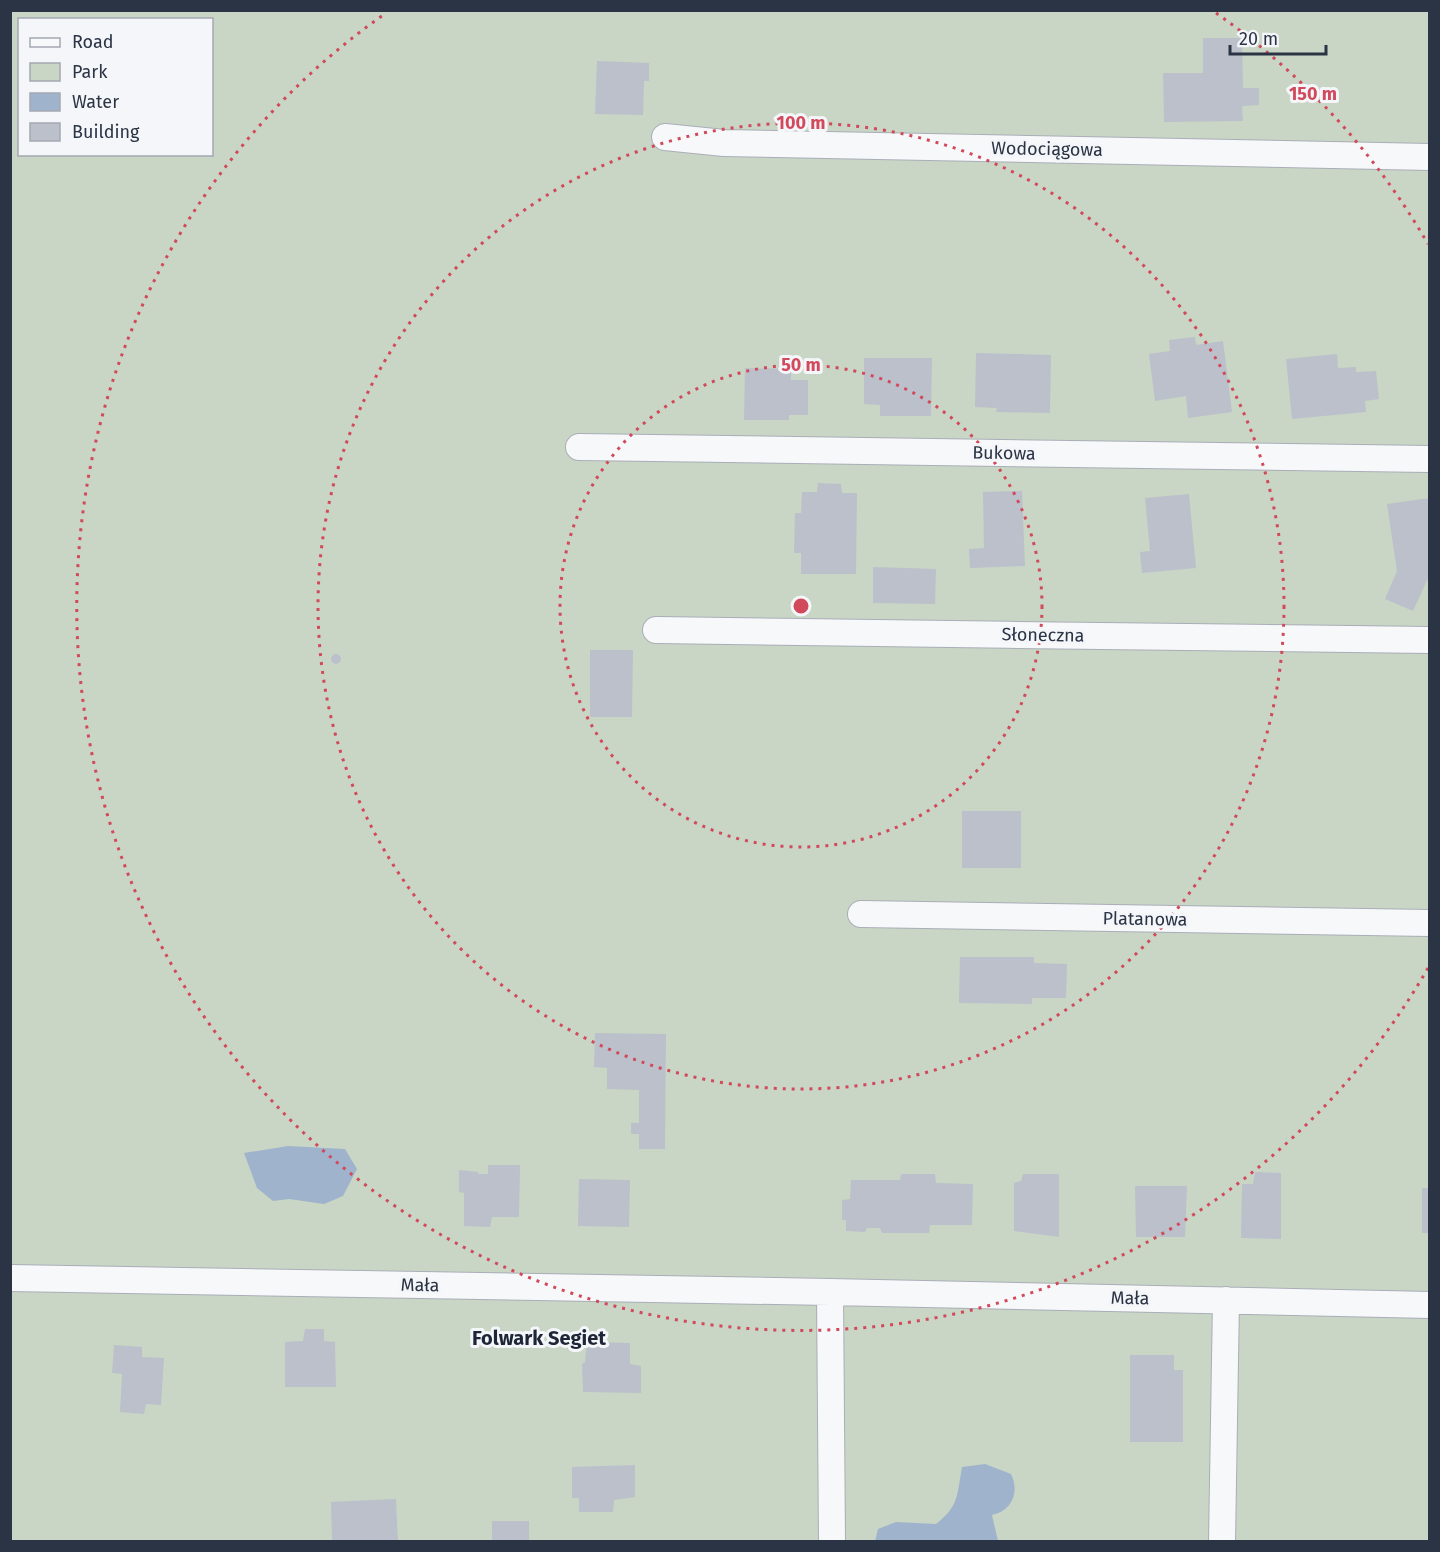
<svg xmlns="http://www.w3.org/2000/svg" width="1440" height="1552" font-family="'Fira Sans',sans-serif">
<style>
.green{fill:#c9d6c5;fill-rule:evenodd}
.water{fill:#9fb4cc}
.building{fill:#bbc0ca}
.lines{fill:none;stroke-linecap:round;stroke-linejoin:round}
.street-casing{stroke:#a9aeb7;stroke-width:28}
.street{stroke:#f7f8fa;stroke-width:26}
.ring{fill:none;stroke:#d1495b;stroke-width:3;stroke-dasharray:3 6}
.labels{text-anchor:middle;stroke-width:6;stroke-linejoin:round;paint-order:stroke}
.street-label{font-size:18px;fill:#2b3445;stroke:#f4f6f9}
.neighbourhood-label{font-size:20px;font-weight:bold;fill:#1d2536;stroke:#f4f6f9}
.centre{fill:#d1495b;stroke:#f4f6f9;stroke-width:3}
.ring-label{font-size:18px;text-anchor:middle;font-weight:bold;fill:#d1495b;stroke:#f4f6f9;stroke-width:6;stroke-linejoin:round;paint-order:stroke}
</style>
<rect width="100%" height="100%" fill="#e4e7ec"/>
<path class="green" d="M11 11H1429V1541L11 1542ZM20 20H212V154H20Z"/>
<path class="water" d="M288 1146 345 1149 357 1169 343 1196 324 1204 289 1199 273 1201 257 1188 244 1153Z
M985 1464 1011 1474C1020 1492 1012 1511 992 1515L998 1541H875L878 1529 896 1522 936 1524C959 1506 957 1495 962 1467Z"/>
<path class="building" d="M1203 38H1242L1243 88H1259V105L1242 106 1243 121 1164 122 1163 73H1203Z
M597 61 649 63V81H644L643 115 595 114Z
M1195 337 1196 345 1223 341 1232 412 1188 418 1186 396 1155 401 1149 354 1170 351 1169 340Z
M976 353 1051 355 1050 413 996 412 997 408 975 407Z
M1337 354 1338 368 1356 367V372L1376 371 1379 399 1365 401 1366 412 1292 419 1286 359Z
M864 358H932L931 416H880V405L864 404Z
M745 368 791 369V380H808V415H789V420H744Z
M818 483 841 484 842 493H857L856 574H801V553H794L795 513H801L802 492H817Z
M1022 491 1025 566 970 568 969 549 984 548 983 492Z
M1189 494 1196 568 1142 573 1140 552 1150 551 1145 498Z
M1430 498V574L1413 611 1385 599 1397 571 1387 504Z
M873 567 936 569 935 604 873 603Z
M590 650H633L632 717H590Z
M331 659a5 5 0 1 1 10 0a5 5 0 1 1-10 0Z
M962 811H1021V868H962Z
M960 957H1034V963L1067 964 1066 998H1032V1004L959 1003Z
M595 1033 666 1034 665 1149H639V1134H631V1123H639V1090L607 1089V1068L594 1067Z
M488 1165H520L519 1217H492L490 1227 464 1226V1193L459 1192V1170L478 1172V1174H488Z
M1255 1172 1281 1173V1239L1241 1238 1242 1184H1253Z
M901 1174H935L936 1183 973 1184 972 1225H930L929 1233H882L880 1228H867L865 1232 846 1231V1220H842V1200L850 1199 851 1180H900Z
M1023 1174H1059V1237L1014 1231V1183L1021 1181Z
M579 1179 630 1180 629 1227 578 1226Z
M1135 1186H1187L1185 1237H1136Z
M1422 1188H1430V1233H1422Z
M305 1329H324V1341L335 1342 336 1387H285V1342L303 1341Z
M587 1342 630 1343V1364L641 1366V1393L583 1392 582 1364 585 1362Z
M114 1345 142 1347V1357L164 1358 161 1405 146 1404 144 1414 120 1412 122 1374 112 1373Z
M1130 1355H1174V1370H1183V1442H1130Z
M635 1465V1497L614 1500 613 1512H579V1498H572V1467Z
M396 1499 398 1542H332L331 1502Z
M492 1521H529V1542H492Z"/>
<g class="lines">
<defs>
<path id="street" d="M665 137 724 143 1430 157
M579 447 1430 459
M656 630C914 632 1172 639 1430 640
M861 914 1430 923
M10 1278 830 1292 1430 1305
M830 1292 832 1542
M1222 1542 1226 1300"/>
</defs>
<use href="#street" class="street-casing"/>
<use href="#street" class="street"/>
</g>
<g class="ring">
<circle cx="801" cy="606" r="241"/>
<circle cx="801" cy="606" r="483"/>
<path d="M1428 968A724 724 0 1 1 386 13M1216 13A724 724 0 0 1 1428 244"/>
</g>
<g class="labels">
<g class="street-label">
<text transform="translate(1047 149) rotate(1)" y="6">Wodociągowa</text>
<text transform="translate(1004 453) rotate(1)" y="6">Bukowa</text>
<text transform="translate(1043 635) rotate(1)" y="6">Słoneczna</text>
<text transform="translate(1145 919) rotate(1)" y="6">Platanowa</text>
<text transform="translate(420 1285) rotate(1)" y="6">Mała</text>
<text transform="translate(1130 1298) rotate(1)" y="6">Mała</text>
</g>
<g class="neighbourhood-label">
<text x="539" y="1345">Folwark Segiet</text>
</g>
</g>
<circle cx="801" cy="606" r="9" class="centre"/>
<g class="ring-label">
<text x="1313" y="100">150 m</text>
<text x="801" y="129">100 m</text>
<text x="801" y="371">50 m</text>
</g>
<rect width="1440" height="1552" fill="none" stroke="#2b3445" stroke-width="24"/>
<rect x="18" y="18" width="195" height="138" fill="#f4f6f9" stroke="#a4a8b1" stroke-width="1.5"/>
<rect x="30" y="38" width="30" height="9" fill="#f7f8fa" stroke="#a4a8b1" stroke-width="1.5"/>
<text x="72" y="48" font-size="18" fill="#2b3445">Road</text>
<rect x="30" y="63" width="30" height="18" fill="#c9d6c5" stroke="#a4a8b1" stroke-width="1.5"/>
<text x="72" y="78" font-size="18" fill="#2b3445">Park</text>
<rect x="30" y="93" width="30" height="18" fill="#9fb4cc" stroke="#a4a8b1" stroke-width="1.5"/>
<text x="72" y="108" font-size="18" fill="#2b3445">Water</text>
<rect x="30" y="123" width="30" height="18" fill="#bbc0ca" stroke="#a4a8b1" stroke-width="1.5"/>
<text x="72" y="138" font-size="18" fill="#2b3445">Building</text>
<path d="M1230 45v9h96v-9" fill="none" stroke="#2b3445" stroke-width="3"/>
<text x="1239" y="45" font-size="18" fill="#2b3445" stroke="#f4f6f9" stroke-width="4.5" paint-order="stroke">20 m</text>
</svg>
